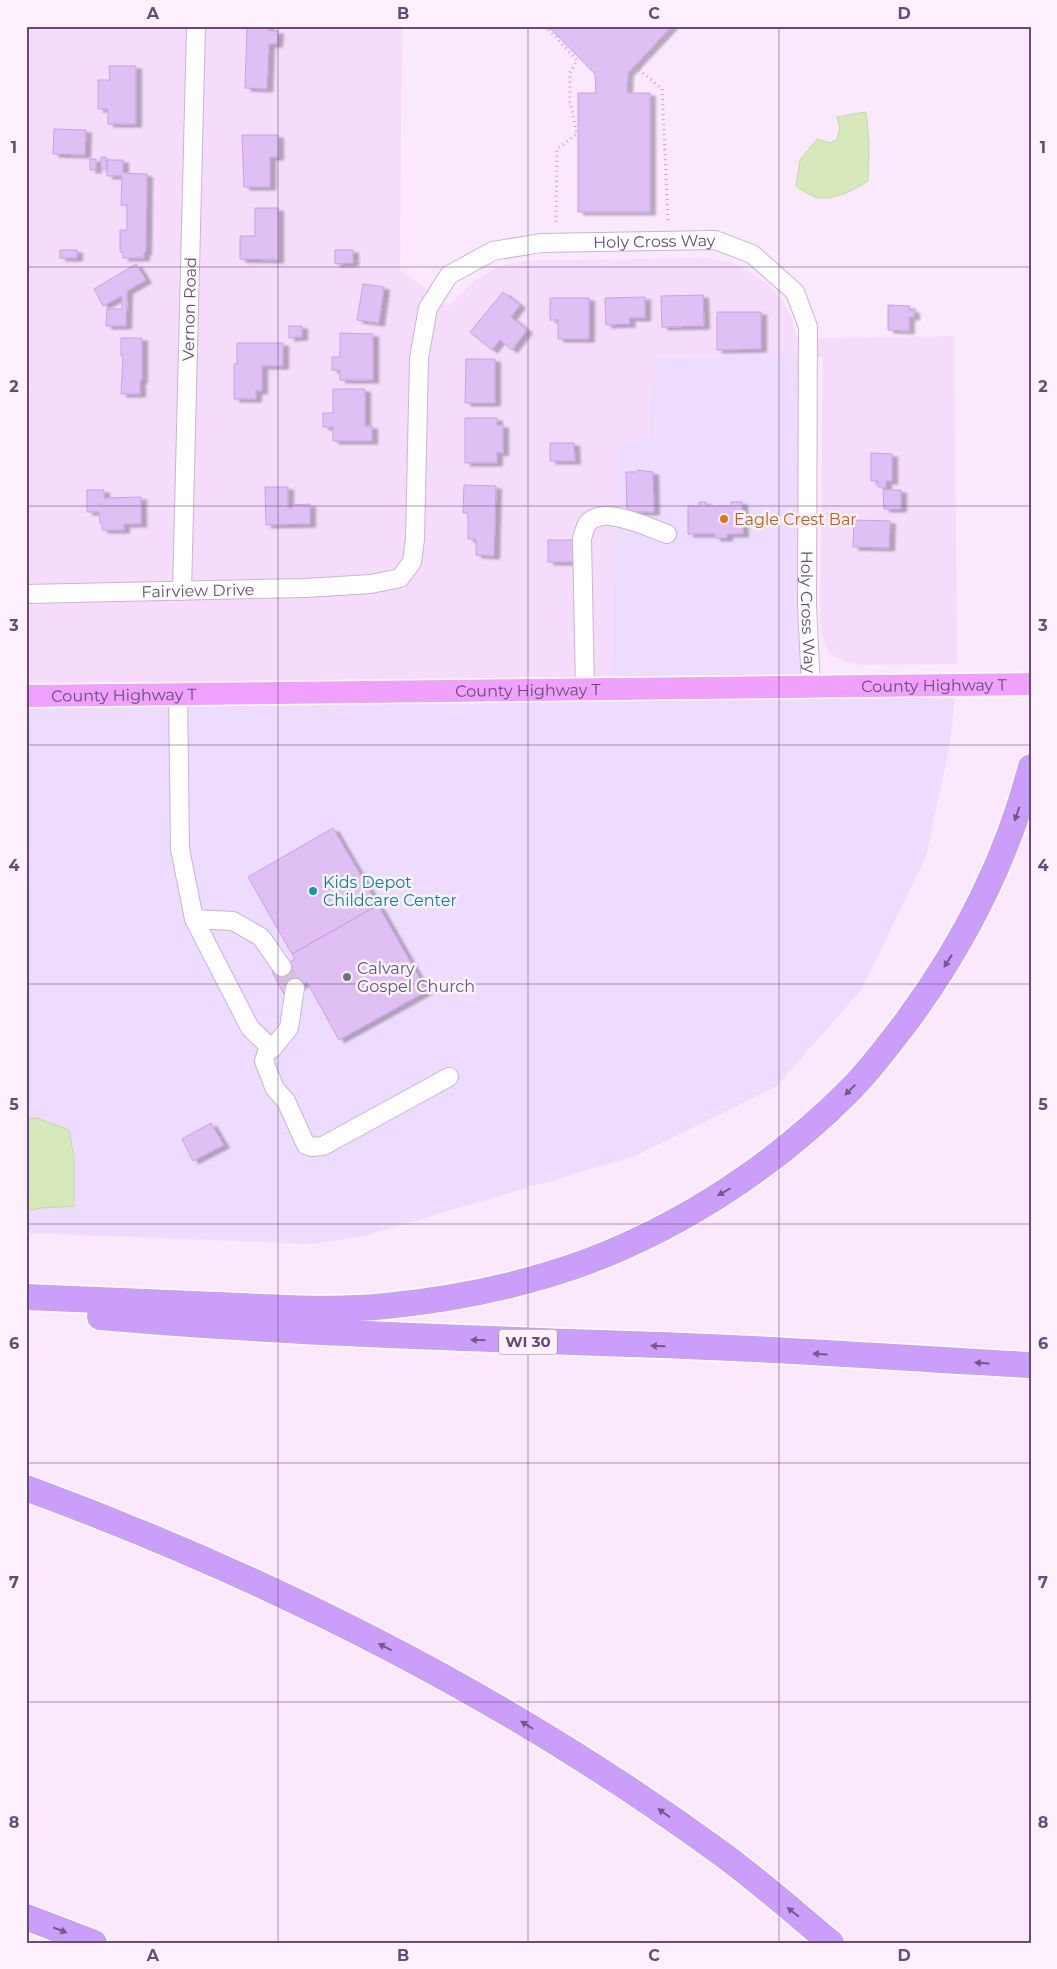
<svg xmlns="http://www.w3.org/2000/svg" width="1057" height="1969" font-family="Montserrat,sans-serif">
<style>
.residential{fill:#f4dcfa}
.commercial{fill:#eedcfe}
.water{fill:#d7e8bb;stroke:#c4daa1}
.building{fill:#e0bff4;stroke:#cb9fe7;filter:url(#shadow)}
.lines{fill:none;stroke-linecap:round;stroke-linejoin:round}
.minor-tunnel{stroke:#d5c1dc;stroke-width:18;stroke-dasharray:18 9;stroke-linecap:butt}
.minor-casing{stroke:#cab3d5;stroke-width:20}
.major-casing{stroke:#fff;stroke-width:25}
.highway-casing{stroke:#fff;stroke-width:29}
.path{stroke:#c4a1d9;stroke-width:3;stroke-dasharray:1 4;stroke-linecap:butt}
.minor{stroke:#fff;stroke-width:18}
.major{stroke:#f0a0fd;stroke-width:22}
.highway{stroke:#cb9ef9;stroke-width:26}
.oneway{fill:#75578c}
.grid{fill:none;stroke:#664b79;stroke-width:1;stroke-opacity:0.55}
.food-dot{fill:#e8710a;stroke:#fdf0ff;stroke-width:2}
.culture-dot{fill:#0f9aa8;stroke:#fdf0ff;stroke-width:2}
.worship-dot{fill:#6b7280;stroke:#fdf0ff;stroke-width:2}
.labels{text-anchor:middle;stroke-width:5;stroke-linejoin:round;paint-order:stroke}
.shield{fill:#fdf0ff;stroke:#937ca1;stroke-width:1}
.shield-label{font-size:15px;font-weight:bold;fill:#664b79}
.street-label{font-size:16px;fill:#664b79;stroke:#fdf0ff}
.food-label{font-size:16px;fill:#c56008;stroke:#fdf0ff;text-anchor:start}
.culture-label{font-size:16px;fill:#0d838f;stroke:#fdf0ff;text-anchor:start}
.worship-label{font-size:16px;fill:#5b616d;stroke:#fdf0ff;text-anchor:start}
.neatline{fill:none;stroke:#664b79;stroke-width:2}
.grid-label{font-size:16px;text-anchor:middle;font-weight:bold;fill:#664b79}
</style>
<defs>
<filter id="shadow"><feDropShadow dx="5.5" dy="3" stdDeviation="1" flood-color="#0004"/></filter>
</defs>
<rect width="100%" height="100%" fill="#fae8fd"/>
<path class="residential" d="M26 26H402L400 270 449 306 471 283 496 268 509 264 523 261 706 258 730 262 748 271 768 284 783 302 792 319 797 339 954 336 957 664 861 665 847 662 833 656 826 648 821 635 820 619 823 357 657 358 659 677 172 684 26 682Z"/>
<path class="commercial" d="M808 356 811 687 956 685 950 744 926 856 862 989 777 1086 635 1156 367 1235 314 1244 26 1233V696L613 690 615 441H650L649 411 657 358Z"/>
<path class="water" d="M866 112 869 141 868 181C854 190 837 199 820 198 813 198 802 190 796 186L800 160 817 139 830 143 837 139 840 128 837 117Z
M36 1118 69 1130 74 1158V1206L41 1208 26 1211V1119Z"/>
<path class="building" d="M247 26H269V31H278L277 44H269L267 89 245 88Z
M548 26H672L628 73 627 93H650V212H578V93H596L595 74Z
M109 66H136V124H108V109H98V80H110Z
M54 129 86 130 85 155 53 154Z
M242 135H278V157H270V187H244Z
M101 157H106L107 169H101Z
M90 159H96V170H90Z
M107 160H123V173L147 174 146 252H144V258H123V252H120V230H127V205H121L122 176H107Z
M255 208H278V260L240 259V236H255Z
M60 250H77V258H60Z
M335 250H353V263L335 264Z
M136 264 146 280 127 291 126 326H106L107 309H122V296L103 306 94 289Z
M363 284 384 287 379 323 357 320Z
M503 292 520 305 511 317 527 330 512 350 500 340 492 350 470 332Z
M703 295 704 326 662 327 661 296Z
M645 297V318H629L630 324 606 325 605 298Z
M550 298H589V339H558V320H550Z
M888 305 910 306 909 310H914V317H909V331L888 330Z
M717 312H761V349L717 350Z
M289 326H302V337L289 338Z
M340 333 373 334V380H340V370H332V357H340Z
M121 338H142V380H140V394H121L123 356H121Z
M237 343H283V366H262V391H256V399H234V364H237Z
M466 359H495V403H465Z
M333 389H365V426H372V441H333V427H323V413H333Z
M465 418H497V425H503V453L497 452V463H465Z
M550 443H574L575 461H550Z
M871 453 892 454V481H886V487H878V481H871Z
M638 470 653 472 654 512H627L626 472H636Z
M464 485 496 486 494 556 476 555V539H468V513H463Z
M265 487H288V508H293V505L310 504V524L266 525Z
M87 490H104V498L141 497V524H124V530H102V523H100L99 512H87Z
M883 490H901V509H884Z
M699 502H706V506H731V502H742L743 534H727V538H715V534H688V506H699Z
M854 520 890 521 889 548 853 547Z
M548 540H574V562H548Z
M333 828 378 905 292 954 248 877Z
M378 905 427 991 339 1040 307 982 284 994 272 972 295 959 292 954Z
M211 1123 224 1145 193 1161 182 1139Z"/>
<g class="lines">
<path class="minor-tunnel" d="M282 967 295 988"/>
<defs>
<g id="minor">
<path id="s1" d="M182 591 196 26"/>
<path id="s2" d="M26 594 305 588 371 584 400 578 412 562 415 539 419 358 428 308 449 275 493 251 541 243 715 240 752 254 795 292 808 327 807 605 811 687"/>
<path d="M585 690 582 538C584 533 585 526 588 523 603 505 648 527 667 534"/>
<path d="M178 694 180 849 194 919 233 921 261 937 282 967"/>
<path d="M194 919 250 1028 272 1049 289 1028 295 988"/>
<path d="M269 1046 264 1061 275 1089 286 1101 306 1145 311 1147 323 1146 449 1077"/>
</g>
<g id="major">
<path id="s3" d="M26 696 1031 684"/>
</g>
<path id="highway" d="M26 1297C98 1300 169 1303 241 1306 289 1308 338 1311 386 1306 455 1299 524 1285 589 1261 686 1224 778 1163 851 1089 872 1068 889 1044 907 1021 963 945 1007 859 1031 767
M100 1317C295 1334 490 1339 685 1346 800 1350 916 1359 1031 1365
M26 1488C273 1579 510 1699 722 1854 760 1882 795 1913 831 1943
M26 1917 94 1943"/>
</defs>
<use href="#minor" class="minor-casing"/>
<use href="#major" class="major-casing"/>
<use href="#highway" class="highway-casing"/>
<path class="path" d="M545 26 577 60 570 73V102L577 134 557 149 556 223
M668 220 662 89 638 69 679 26"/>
<use href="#minor" class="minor"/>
<use href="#major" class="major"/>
<use href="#highway" class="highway"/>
</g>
<defs><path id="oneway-solid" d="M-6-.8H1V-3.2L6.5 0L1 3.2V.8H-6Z" transform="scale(1.25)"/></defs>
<g class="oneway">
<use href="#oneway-solid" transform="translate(1017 814) rotate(109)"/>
<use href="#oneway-solid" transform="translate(948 961) rotate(122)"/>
<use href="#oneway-solid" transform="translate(850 1090) rotate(135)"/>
<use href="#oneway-solid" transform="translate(724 1192) rotate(150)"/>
<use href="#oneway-solid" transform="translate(478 1340) rotate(-178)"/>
<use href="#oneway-solid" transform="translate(658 1346) rotate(-179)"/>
<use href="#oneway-solid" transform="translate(820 1354) rotate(-177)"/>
<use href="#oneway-solid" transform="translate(982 1363) rotate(-177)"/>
<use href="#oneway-solid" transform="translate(385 1647) rotate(-153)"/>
<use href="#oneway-solid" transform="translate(527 1725) rotate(-148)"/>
<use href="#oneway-solid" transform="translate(664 1813) rotate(-145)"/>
<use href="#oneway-solid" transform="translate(793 1912) rotate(-141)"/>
<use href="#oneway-solid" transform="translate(60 1930) rotate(21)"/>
</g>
<path class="grid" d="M278 26V1943M528 26V1943M779 26V1943M26 267H1031M26 506H1031M26 745H1031M26 984H1031M26 1224H1031M26 1463H1031M26 1702H1031"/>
<circle class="food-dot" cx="724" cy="519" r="5"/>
<circle class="culture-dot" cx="313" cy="891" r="5"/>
<circle class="worship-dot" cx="347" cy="977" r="5"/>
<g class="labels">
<rect class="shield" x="499" y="1329.5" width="58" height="25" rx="4"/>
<g class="shield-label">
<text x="528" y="1347">WI 30</text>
</g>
<g class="street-label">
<text dy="6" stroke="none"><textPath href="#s2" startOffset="901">Holy Cross Way</textPath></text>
<text dy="6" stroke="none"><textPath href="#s1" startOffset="282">Vernon Road</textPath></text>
<text dy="6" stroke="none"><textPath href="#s2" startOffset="172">Fairview Drive</textPath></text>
<text dy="6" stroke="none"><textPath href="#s2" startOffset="1381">Holy Cross Way</textPath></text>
<text dy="6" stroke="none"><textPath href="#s3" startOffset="908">County Highway T</textPath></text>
<text dy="6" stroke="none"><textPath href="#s3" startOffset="502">County Highway T</textPath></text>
<text dy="6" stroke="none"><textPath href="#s3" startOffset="98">County Highway T</textPath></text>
</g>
<g class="food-label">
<text x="734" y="525">Eagle Crest Bar</text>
</g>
<g class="culture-label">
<text x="323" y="888">Kids Depot<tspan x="323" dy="18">Childcare Center</tspan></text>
</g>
<g class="worship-label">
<text x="357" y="974">Calvary<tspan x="357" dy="18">Gospel Church</tspan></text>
</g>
</g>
<rect width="1057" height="1969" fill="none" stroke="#fdf0ff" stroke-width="55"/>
<rect x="28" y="28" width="1002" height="1914" class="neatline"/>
<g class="grid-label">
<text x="153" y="19">A</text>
<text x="403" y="19">B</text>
<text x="654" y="19">C</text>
<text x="904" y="19">D</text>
<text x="14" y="153">1</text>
<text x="1043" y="153">1</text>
<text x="14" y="392">2</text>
<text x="1043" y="392">2</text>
<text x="14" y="631">3</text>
<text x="1043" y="631">3</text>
<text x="14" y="871">4</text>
<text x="1043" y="871">4</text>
<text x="14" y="1110">5</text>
<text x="1043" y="1110">5</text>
<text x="14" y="1349">6</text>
<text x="1043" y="1349">6</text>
<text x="14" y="1588">7</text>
<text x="1043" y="1588">7</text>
<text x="14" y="1828">8</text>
<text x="1043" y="1828">8</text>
<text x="153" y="1961">A</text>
<text x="403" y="1961">B</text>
<text x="654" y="1961">C</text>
<text x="904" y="1961">D</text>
</g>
</svg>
